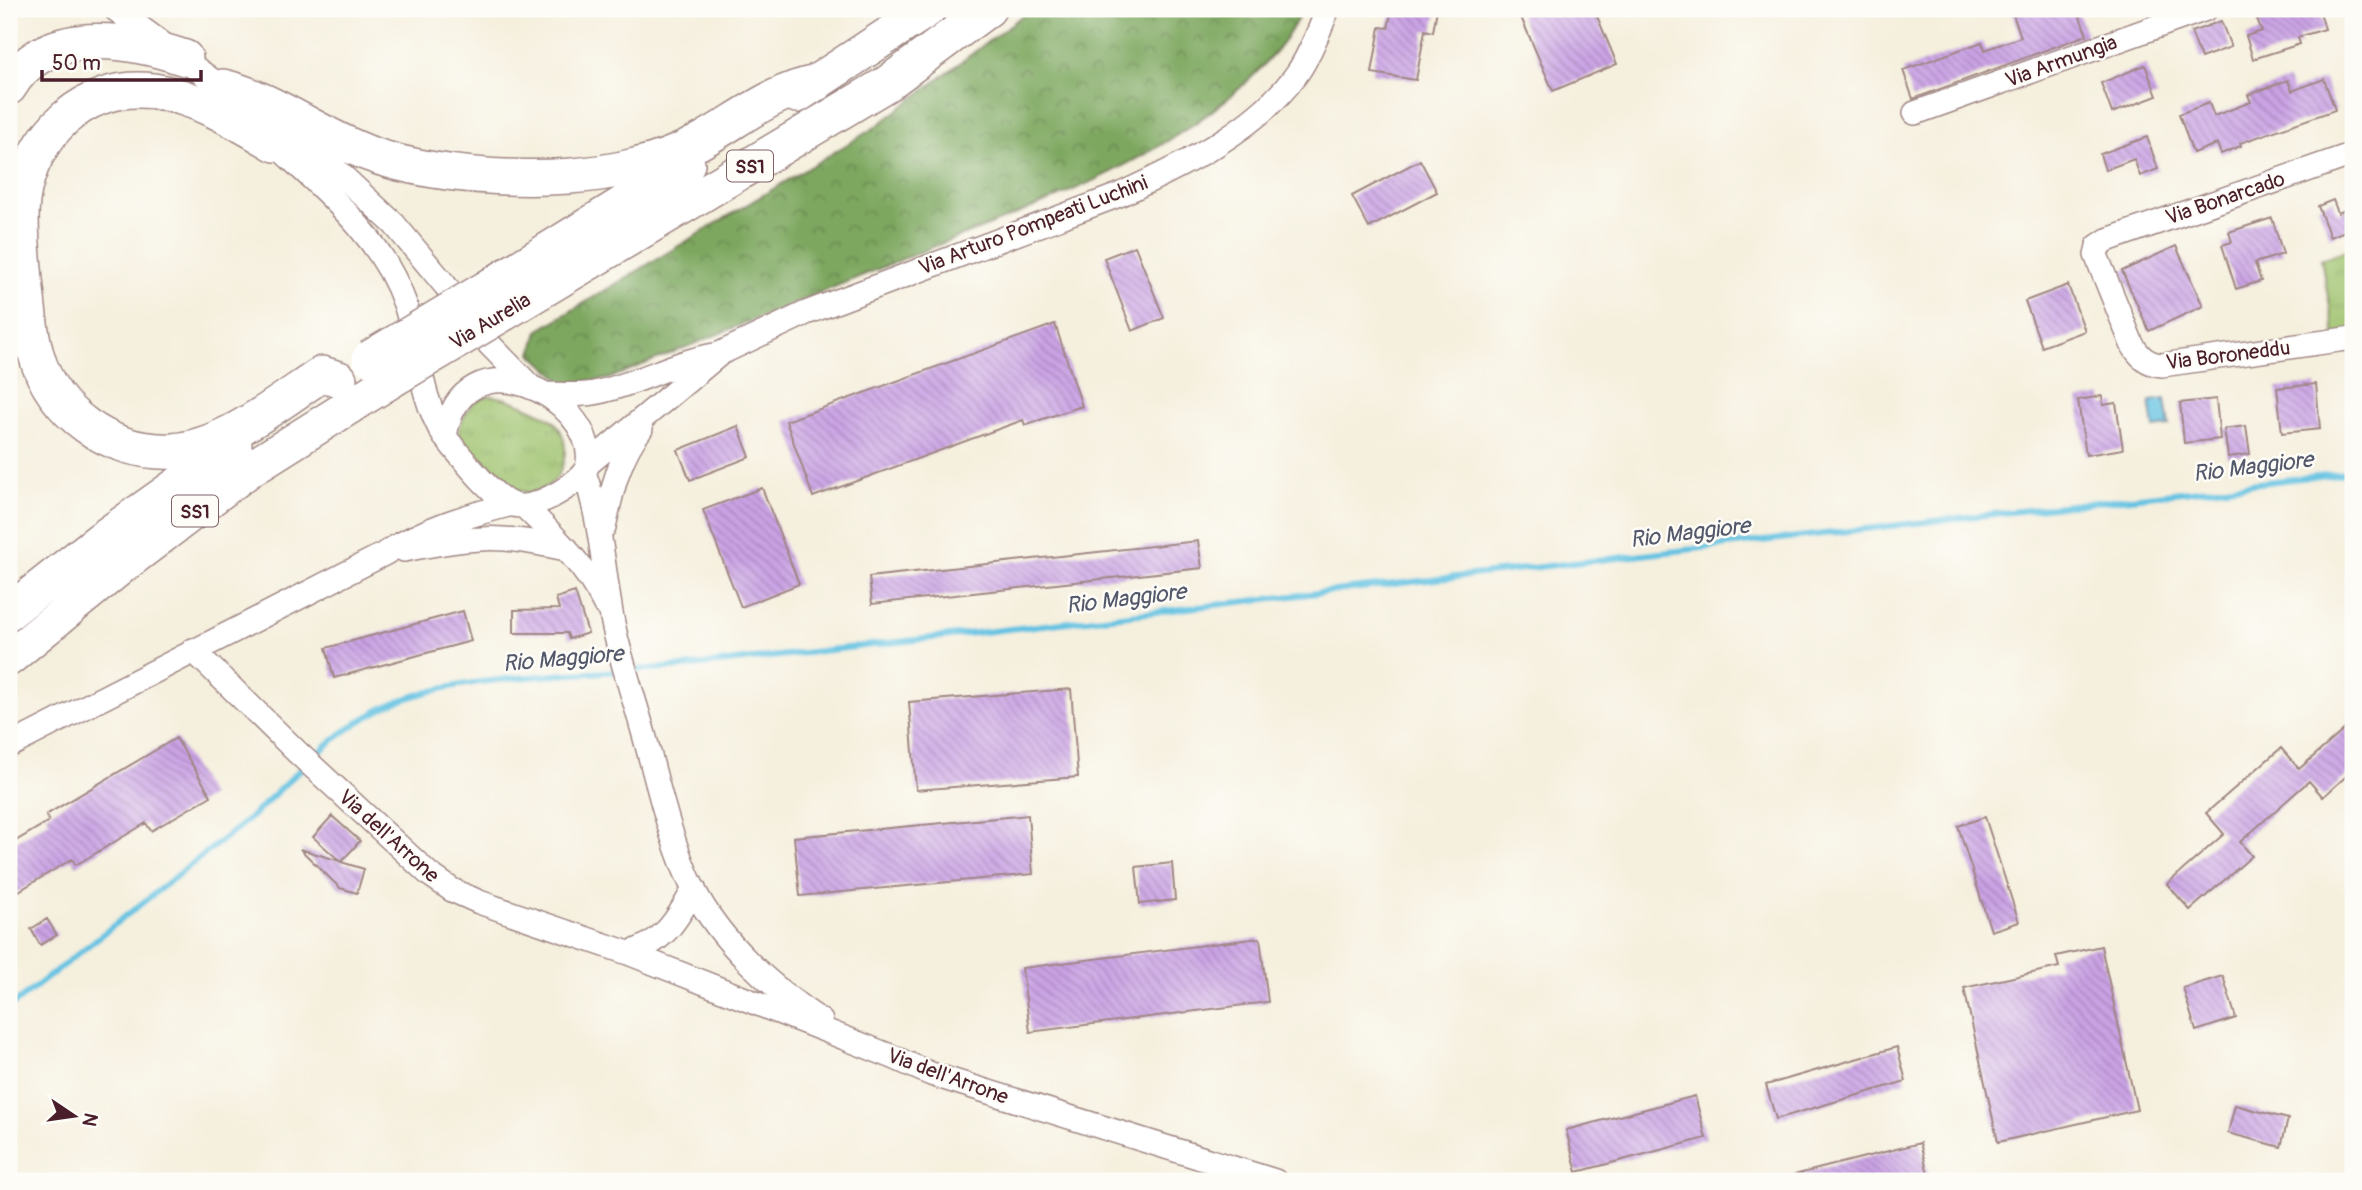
<svg xmlns="http://www.w3.org/2000/svg" width="2362" height="1190" font-family="Pangolin,sans-serif">
<style>
.grass{fill:url(#grass-tufts);stroke:#73704b;stroke-width:2}
.forest{fill:url(#forest-crowns);stroke:#646345;stroke-width:2}
.water{fill:url(#water-ripples);stroke:#577086;stroke-width:2}
.lines{fill:none;stroke-linecap:round;stroke-linejoin:round}
.stream{stroke:#64c2e2;stroke-width:6}
.building{fill:url(#building-back-hatch)}
.minor-casing{stroke:#a08784;stroke-width:26}
.highway-casing{stroke:#a08784;stroke-width:38}
.minor{stroke:#fff;stroke-width:23}
.highway{stroke:#fff;stroke-width:35}
.highway-bridge-casing{stroke:#a08784;stroke-width:38;stroke-linecap:butt}
.highway-bridge{stroke:#fff;stroke-width:35}
.labels{text-anchor:middle;stroke-width:5;stroke-linejoin:round;paint-order:stroke}
.shield{fill:#fdfcf7;stroke:#806168;stroke-width:2}
.shield-label{font-size:19px;font-weight:bold;fill:#4a1f2b}
.street-label{font-size:21px;fill:#4a1f2b;stroke:#fdfcf7}
.water-label{font-size:23px;font-style:italic;fill:#53586b;stroke:#fdfcf7}
</style>
<defs>
<pattern id="grass-tufts" width="24" height="20" patternUnits="userSpaceOnUse" patternTransform="scale(1.75)"><rect width="24" height="20" fill="#9cc16b"/><path d="M3 7l-1-3M5 7V3M7 7l1-3M15 17l-1-3M17 17v-4M19 17l1-3" fill="none" stroke="#88a55d"/></pattern>
<pattern id="forest-crowns" width="20" height="18" patternUnits="userSpaceOnUse" patternTransform="scale(1.75)"><rect width="20" height="18" fill="#7da75f"/><path d="M2 6a3 3 0 1 1 6 0M12 15a3 3 0 1 1 6 0" fill="none" stroke="#68874f"/></pattern>
<pattern id="water-ripples" width="26" height="14" patternUnits="userSpaceOnUse" patternTransform="scale(1.75)"><rect width="26" height="14" fill="#64c2e2"/><path d="M2 4q2-2 4 0t4 0M15 11q2-2 4 0t4 0" fill="none" stroke="#58a6c2"/></pattern>
<pattern id="building-back-hatch" width="6" height="6" patternUnits="userSpaceOnUse" patternTransform="scale(1.75)"><rect width="6" height="6" fill="#caa3e5"/><path d="M-1 5l2 2M0 0l6 6M5-1l2 2" fill="none" stroke="#a684ba"/></pattern>
</defs>
<rect width="100%" height="100%" fill="#fdfcf7"/>
<filter id="ink" filterUnits="userSpaceOnUse"><feTurbulence type="fractalNoise" baseFrequency=".0143" numOctaves="2"/><feDisplacementMap in="SourceGraphic" scale="14" xChannelSelector="R" yChannelSelector="G"/><feConvolveMatrix kernelMatrix="1 2 1 2 8 2 1 2 1" color-interpolation-filters="sRGB"/></filter>
<filter id="wash" filterUnits="userSpaceOnUse"><feTurbulence type="fractalNoise" baseFrequency=".00686" numOctaves="4" result="noise"/><feDisplacementMap in="SourceGraphic" scale="28" xChannelSelector="R" yChannelSelector="G"/><feGaussianBlur stdDeviation="1.57" result="paint"/><feColorMatrix in="noise" values="0 0 0 0 0 0 0 0 0 0 0 0 0 0 0 0 0 1.4 0 .05"/><feComposite in="paint" operator="in"/></filter>
<g filter="url(#wash)">
<rect width="100%" height="100%" fill="#f5efdd"/>
<path class="grass" d="M2353 248V332L2335 335 2321 259Z
M489 396C503 395 549 414 557 425 572 445 565 479 542 489 535 492 527 493 521 491 503 486 466 458 460 441 457 432 461 422 465 415 470 404 477 398 489 396Z"/>
<path class="forest" d="M1031 9H1303C1296 21 1290 34 1281 45 1193 156 1025 210 898 261 801 300 704 339 608 379L565 384 532 354 538 331 874 128Z"/>
<path class="water" d="M2165 399 2169 426 2154 428 2150 401Z"/>
<g class="lines">
<path class="stream" d="M631 670 684 667 2353 472
M312 759C331 740 353 724 377 711 440 677 548 676 620 671
M9 1008 250 818 304 766"/>
</g>
<g id="blocks">
<path class="building" d="M1392 9H1437L1433 32 1425 30 1416 80 1372 73 1380 27 1388 28Z
M1534 9H1594L1617 64 1553 91 1520 15Z
M2011 9H2068L2070 15 2078 12 2087 35 1913 99 1903 70 1982 42 1985 50 2021 37Z
M2290 9H2319L2325 29 2298 37 2300 44 2253 59 2246 36 2262 31 2257 19Z
M2221 21 2231 47 2201 58 2191 32Z
M2145 65 2157 96 2112 113 2101 83Z
M2324 79 2335 110 2240 143 2241 146 2221 154 2217 144 2193 153 2179 114 2209 103 2214 116 2251 102 2248 95 2288 80 2292 91Z
M2147 137 2158 169 2140 176 2134 159 2105 170 2100 154Z
M1420 160 1437 192 1369 228 1352 196Z
M2333 200 2338 213 2353 207V228L2330 237 2318 206Z
M2272 218 2283 254 2255 263 2261 281 2236 289 2222 245 2232 242 2229 232Z
M1135 246 1164 318 1132 331 1104 258Z
M2176 246 2203 306 2149 331 2122 271Z
M2068 285 2085 331 2042 347 2025 301Z
M1055 324 1082 406 1025 425 1023 420 813 497 786 421Z
M2316 384 2320 429 2282 433 2277 388Z
M2102 396 2103 405 2116 403 2123 449 2086 455 2078 400Z
M2216 399 2220 439 2184 443 2180 403Z
M738 426 750 457 690 480 678 450Z
M2246 426 2250 454 2228 457 2224 429Z
M762 488 799 584 741 607 703 510Z
M1198 541 1202 568 872 604 869 577Z
M575 592 588 633 569 639 567 633H514V610L559 609 556 598Z
M463 611 471 641 334 678 326 648Z
M1071 689 1078 777 916 790 909 702Z
M2353 722V770L2323 797 2309 781 2240 842 2252 856 2190 910 2167 884 2224 834 2206 813 2281 748 2299 769Z
M176 738 211 796 151 831 146 823 76 865 72 859 9 897V845L49 821 46 815Z
M1028 815 1033 874 800 896 794 837Z
M332 816 360 841 341 862 364 869 357 893 340 888 300 849 340 861 313 837Z
M1985 817 2019 922 1991 931 1958 826Z
M1172 863 1175 900 1140 904 1136 867Z
M47 919 57 935 40 945 31 929Z
M1260 938 1268 1002 1030 1032 1022 968Z
M2101 946 2137 1110 1998 1142 1964 988 2059 967 2056 956Z
M2223 976 2236 1018 2196 1031 2183 988Z
M1897 1047 1906 1081 1776 1119 1766 1085Z
M1695 1096 1706 1138 1577 1172 1566 1130Z
M2235 1105 2288 1119 2281 1147 2228 1133Z
M1920 1143 1930 1181H1795L1794 1175Z"/>
</g>
</g>
<g filter="url(#ink)">
<use href="#blocks" fill-opacity="0" stroke="#a08784" stroke-width="2"/>
<g class="lines">
<defs>
<path id="minor" d="M115 9 232 95
M1915 113 2206 9
M268 122 284 129 336 170 394 224 445 285 489 344 530 386
M269 133 275 144C325 191 382 237 405 304 420 349 418 393 444 436L445 437C460 455 492 497 513 505 522 507 531 506 539 502 553 497 586 479 588 463 596 397 461 330 445 437
M2353 154 2107 240 2098 246 2096 255 2132 344C2139 356 2147 364 2162 365L2353 338
M545 394C562 394 578 396 594 393 636 385 673 362 714 355
M588 464 721 353 806 313 1119 195C1180 167 1259 129 1298 72 1311 53 1319 30 1328 9
M584 472C601 520 603 569 612 618 619 656 633 694 643 731 658 783 669 839 693 888 720 942 772 988 821 1021
M524 506C554 536 586 566 605 605
M604 527C612 491 618 458 641 429
M404 550C429 545 454 540 480 539 509 537 538 543 567 549
M193 650 297 752 429 874 452 890 479 902 628 953 893 1057 931 1074 1275 1181
M9 746 384 554C424 528 466 516 512 504
M628 953C664 943 677 920 694 889"/>
<path id="highway" d="M9 87C45 25 127 38 185 58
M223 87C269 98 309 128 353 147 424 180 559 186 635 166 657 161 679 153 699 142 738 121 772 91 817 83
M797 95 928 9
M275 144C238 122 198 97 154 91 85 82 31 135 22 200 19 227 23 254 25 280 28 304 29 330 36 354 52 413 110 454 172 451 225 447 278 403 322 374L339 379
M489 287 687 164
M504 313 888 83 988 9
M9 612 100 540 234 445
M9 658 123 565 250 469 393 379"/>
</defs>
<use href="#minor" class="minor-casing"/>
<use href="#highway" class="highway-casing"/>
<use href="#minor" class="minor"/>
<use href="#highway" class="highway"/>
<defs>
<path id="highway-bridge" d="M370 358 489 287
M393 379 504 313"/>
</defs>
<use href="#highway-bridge" class="highway-bridge-casing"/>
<use href="#highway-bridge" class="highway-bridge"/>
</g>
</g>
<g class="labels">
<g class="shield">
<rect x="727" y="150.5" width="46" height="31" rx="5"/>
<rect x="172" y="495.5" width="46" height="31" rx="5"/>
</g>
<g class="shield-label">
<text x="750" y="173">SS1</text>
<text x="195" y="518">SS1</text>
</g>
<g class="street-label">
<text transform="translate(2061 61) rotate(-20)" y="7">Via Armungia</text>
<text transform="translate(2225 198) rotate(-19)" y="7">Via Bonarcado</text>
<text transform="translate(1033 225) rotate(-21)" y="7">Via Arturo Pompeati Luchini</text>
<text transform="translate(490 321) rotate(-31)" y="7">Via Aurelia</text>
<text transform="translate(2228 355) rotate(-7)" y="7">Via Boroneddu</text>
<text transform="translate(389 836) rotate(42)" y="7">Via dell'Arrone</text>
<text transform="translate(948 1076) rotate(20)" y="7">Via dell'Arrone</text>
</g>
<g class="water-label">
<text transform="translate(2253 466) rotate(-7)" y="8">Rio Maggiore</text>
<text transform="translate(1690 532) rotate(-7)" y="8">Rio Maggiore</text>
<text transform="translate(1126 598) rotate(-7)" y="8">Rio Maggiore</text>
<text transform="translate(563 658) rotate(-5)" y="8">Rio Maggiore</text>
</g>
</g>
<rect width="2362" height="1190" fill="none" stroke="#fdfcf7" stroke-width="35"/>
<g transform="translate(74 1116) rotate(103)" stroke="#fdfcf7" stroke-width="5" paint-order="stroke">
<path d="M0-5L12 26L0 18L-12 26Z" fill="#4a1f2b"/>
<text y="-10" font-size="19" font-weight="bold" text-anchor="middle" fill="#4a1f2b">N</text>
</g>
<path d="M42 70v10h159v-10" fill="none" stroke="#4a1f2b" stroke-width="3.5"/>
<text x="52" y="70" font-size="21" fill="#4a1f2b" stroke="#fdfcf7" stroke-width="5" paint-order="stroke">50 m</text>
</svg>
